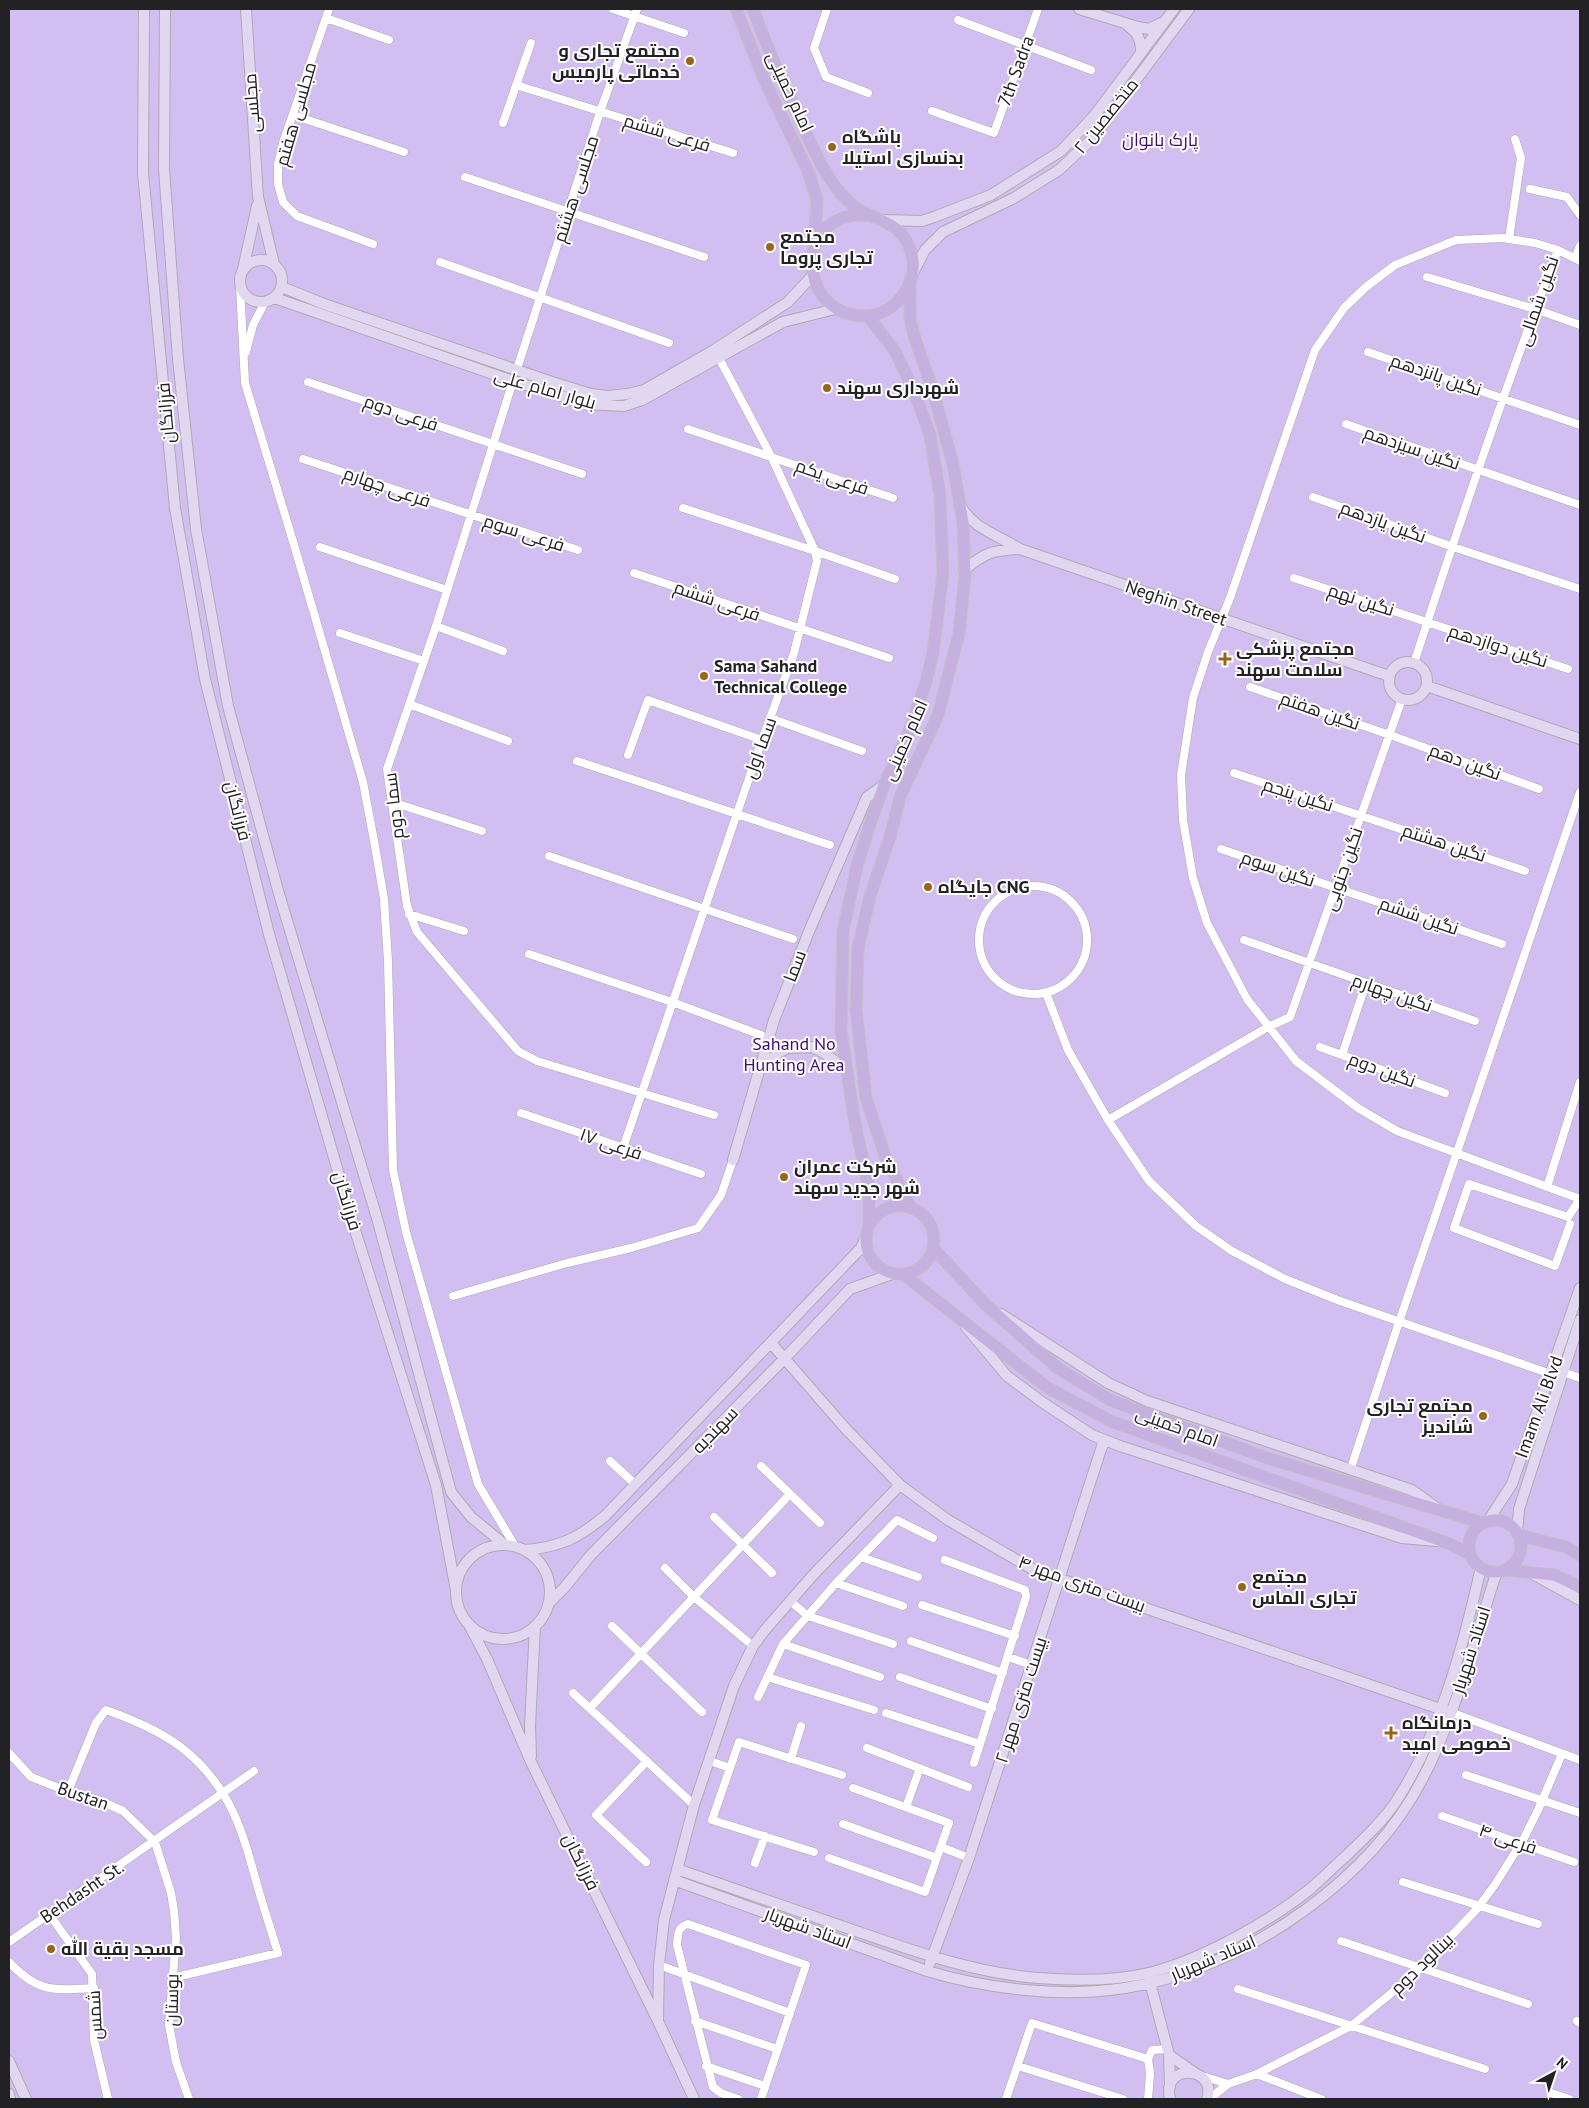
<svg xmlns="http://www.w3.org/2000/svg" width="1589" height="2108" font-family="'PT Sans',Cairo,sans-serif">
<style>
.green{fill:#d3bef2}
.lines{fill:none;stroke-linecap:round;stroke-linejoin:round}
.street-casing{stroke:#adabb1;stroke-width:9}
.secondary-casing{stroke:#adabb1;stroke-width:12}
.primary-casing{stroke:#c1c1c1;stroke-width:13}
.street{stroke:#fff;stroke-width:8}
.secondary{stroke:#e2d7f0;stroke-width:10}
.primary{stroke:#c5b0e0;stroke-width:11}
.poi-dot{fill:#99651b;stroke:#fff;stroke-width:2}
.labels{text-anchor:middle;stroke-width:4;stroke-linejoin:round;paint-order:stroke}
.poi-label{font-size:18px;font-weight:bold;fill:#222123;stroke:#fff;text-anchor:start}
.street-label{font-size:18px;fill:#222123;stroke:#fff}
.park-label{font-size:18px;fill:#410b6c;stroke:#fff}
</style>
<rect width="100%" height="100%" fill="#e3e0e7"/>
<path class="green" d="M9 9H1580V2099H9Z"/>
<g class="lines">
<defs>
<path id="street" d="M329 9 284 140 278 164V184L283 202 297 216 373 244
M613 9 684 33
M827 9 814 48 826 77 868 93
M326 18 389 40
M958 20 1091 70
M516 85 733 153
M932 111 994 133 1038 9
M293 115 404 152
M503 123 531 43
M465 177 704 257
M1530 189 1567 197 1580 215
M1509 239 1521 158 1515 139
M1575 258 1580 246
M1580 261 1558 250 1535 243 1503 238 1456 240 1395 265 1366 287 1344 308 1315 350 1230 598 1208 652 1193 698 1181 775 1183 820 1193 878 1207 923 1247 999 1296 1061 1358 1108 1397 1131 1580 1199
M440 262 669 343
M1427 277 1535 309 1580 325
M240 286 245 383 295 548 363 782 375 846 384 899 388 961 393 1170 406 1232 478 1484 515 1546
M246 352 253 325 265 302
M1368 352 1580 425
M517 369 600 112 637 9
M513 381 436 626 387 769 407 906 417 932 518 1051 537 1061 714 1115
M308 382 582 474
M1346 424 1580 505
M688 429 893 498
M303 459 578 550
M1313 497 1453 547 1580 589
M683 508 815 551 895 579
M320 547 447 590
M634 573 889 658
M1294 578 1568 669
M436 626 503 651
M340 633 424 661
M1414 663C1459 524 1505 386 1558 250
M1250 687 1390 735 1539 789
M409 704 508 741
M770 718 862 751
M628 755 648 700 762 740
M577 761 830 845
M1234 773 1525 871
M392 802 482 831
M1221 849 1502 944
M549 856 793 939
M979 940a54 54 0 1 1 108 0a54 54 0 1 1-108 0Z
M409 914 464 931
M1244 940 1475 1021
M529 954 672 1002 761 1035
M1046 993 1068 1050 1108 1120 1149 1181 1196 1226 1232 1251 1285 1279 1340 1301 1551 1374
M1320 1047 1445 1093
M1342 1055 1366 983
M521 1113 701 1174
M1108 1120 1268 1027 1290 1017 1402 699
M623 1148 762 740 794 653 817 561 815 551 771 456 719 358
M1547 1187 1580 1082
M1570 1224 1555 1266 1454 1228 1469 1184 1568 1217 1580 1199
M453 1296 567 1263 631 1248 698 1228 721 1195 733 1160
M1563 1372 1580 1378
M610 1461 635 1484
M761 1466 820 1523
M1351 1468 1399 1322 1580 792
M714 1517 772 1573
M861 1557 918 1577
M945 1560 1025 1590 1026 1597 974 1763
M665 1568 694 1597 753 1646
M836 1583 903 1606
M790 1601 808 1616 893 1644
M922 1605 1015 1636
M612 1626 702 1712
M911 1641 1003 1673
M783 1644 880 1677
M1008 1657 1032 1665
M767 1677 874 1710
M900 1677 992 1709
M573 1693 694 1805
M758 1697 783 1644 836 1583 897 1520 933 1538
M590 1708 790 1494
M1450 1712 1580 1760
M886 1713 980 1744
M867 1748 968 1787
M9 1753 31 1777 59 1788 101 1801 123 1811 155 1842 171 1893 174 1911 176 1938 169 2025 176 2062 189 2099
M791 1759 801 1726
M710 1761 730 1768
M1466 1775 1580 1813
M68 1791 96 1723 106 1710C134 1720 165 1733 187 1752 235 1793 244 1838 260 1895 266 1914 272 1934 278 1953L172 1978
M906 1807 920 1768
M1442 1816 1574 1862
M843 1824 937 1858
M941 1847 969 1858
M814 1852 712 1820 739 1742 842 1775
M829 1858 925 1892 949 1823 853 1788
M646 1862 596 1815 647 1761
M755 1863 765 1836
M1403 1882 1538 1924
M49 1914 92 1974 94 2040 108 2099
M1341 1941 1528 2004
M9 1942 254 1771
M9 1962C38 1993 53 1990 94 1988
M659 1965 790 2013
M1238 1989 1485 2069
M695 2021 777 2049
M1577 2021 1580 2023
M706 2066 765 2086
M1018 2066 1123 2099
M1257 2074 1321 2099
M1202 2076 1228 2084
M1551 2093 1569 2099
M738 2099 721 2093 713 2087 677 1945C678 1935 677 1927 688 1924L806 1965 761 2099
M1006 2099 1032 2023 1148 2059
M1148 2099 1150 2074 1148 2059 1152 2050 1167 2049
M1209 2099 1228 2084 1257 2074 1351 2026 1416 1973 1477 1909 1496 1883 1524 1838 1538 1810 1562 1754"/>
<path id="secondary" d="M144 9 143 173 175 508 205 679 269 934 355 1230 436 1485 456 1590
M165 9 164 169 178 359 196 529 228 706 279 894 377 1218 451 1492 471 1517 505 1545
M246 9 258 197 274 264
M1079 9 1138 27 1149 29 1161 23
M1128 26C1138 33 1141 40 1141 52
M885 220 922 221 934 217 991 195 1061 151 1094 116 1174 9
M240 281a21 21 0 1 1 42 0a21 21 0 1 1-42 0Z
M243 269 257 206
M913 273 925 250 943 232 1014 198 1059 170 1092 139 1189 9
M282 287 324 304 555 383 591 394 608 396 627 394 644 390 714 350 788 302 813 275
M275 298 513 381 587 404 624 406 642 400 783 322 835 309
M960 505C973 529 998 535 1020 549L1389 676
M964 570C986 552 991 551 1019 549
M1389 681a19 19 0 1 1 38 0a19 19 0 1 1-38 0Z
M1427 686 1580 739
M761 1069 777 1054 787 1048 812 1047 824 1053 847 1070
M733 1160 774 1020 810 929 867 797 884 785
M1001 1314 1108 1383 1147 1401 1412 1490 1437 1508
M966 1327 1007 1376 1042 1402 1092 1435 1120 1446 1402 1538 1436 1541
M771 1343 845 1428 900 1485 948 1520 1034 1570 1446 1711
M1488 1521 1512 1484 1580 1288
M1517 1533 1519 1509 1580 1320
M456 1592a47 47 0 1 1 94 0a47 47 0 1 1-94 0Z
M525 1550C561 1547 578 1538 605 1516L861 1248 866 1237
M1531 1573 1580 1600
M549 1603 564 1588 590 1556 785 1358 850 1289 892 1274
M469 1625 487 1659 531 1762 658 2021 694 2099
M531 1756 530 1726 535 1626
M677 1869C734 1889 792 1909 850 1929 911 1950 973 1973 1038 1978 1075 1981 1117 1981 1153 1972 1204 1958 1269 1922 1310 1889 1322 1879 1333 1867 1345 1857 1362 1840 1381 1824 1395 1803 1439 1737 1464 1644 1481 1567
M674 1880 927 1971C987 1989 1062 1998 1125 1988 1233 1971 1354 1893 1411 1799 1451 1734 1473 1644 1497 1571
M930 1963 969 1858 1104 1440
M1150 1982 1169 2055 1170 2087
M658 2021 659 1965 664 1920 694 1805 734 1686 753 1646 765 1630 813 1575 900 1485
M1169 2055 1195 2073
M9 2061 26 2099
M9 2094 10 2099
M1170 2099C1161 2062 1218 2066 1207 2099"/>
<path id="primary" d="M736 9 763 77 808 171 817 200 814 245
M753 9C767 47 783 84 800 120 813 148 825 179 848 201 871 224 901 215 912 255 919 283 895 315 866 316 804 318 791 229 850 216 856 215 863 215 869 215
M910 280V319L915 339 933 391 953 464 963 523 965 575 959 633 938 715 900 797 890 837 870 896 858 949 856 1009 866 1098 885 1156 911 1208
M868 316 895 351 914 391 930 435 940 495 943 573 933 653 926 682 910 729 884 785 870 824 857 866 843 931 841 1031 854 1118 869 1189V1226
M866 1240a34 34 0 1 1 68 0a34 34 0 1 1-68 0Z
M933 1248 985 1304 1059 1369 1110 1400 1267 1458 1483 1523
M904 1275 1048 1388 1113 1422 1450 1544 1470 1554
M1469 1546a26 26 0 1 1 52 0a26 26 0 1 1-52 0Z
M1518 1535 1566 1547 1580 1555
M1504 1570 1554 1575 1580 1587"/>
</defs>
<use href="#street" class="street-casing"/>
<use href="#secondary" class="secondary-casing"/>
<use href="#primary" class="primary-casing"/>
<use href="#street" class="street"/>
<use href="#secondary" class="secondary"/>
<use href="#primary" class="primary"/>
</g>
<g class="poi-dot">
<circle cx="690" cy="61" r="5"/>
<circle cx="832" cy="147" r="5"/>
<circle cx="770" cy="247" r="5"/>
<circle cx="827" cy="388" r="5"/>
<path d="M1222.5 651.5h5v5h5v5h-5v5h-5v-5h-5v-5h5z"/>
<circle cx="704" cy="676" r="5"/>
<circle cx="928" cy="887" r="5"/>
<circle cx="784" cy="1177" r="5"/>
<circle cx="1483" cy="1416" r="5"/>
<circle cx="1242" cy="1587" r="5"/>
<path d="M1388.5 1725.5h5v5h5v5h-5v5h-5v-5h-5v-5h5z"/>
<circle cx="51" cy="1949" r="5"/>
</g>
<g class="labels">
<g class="poi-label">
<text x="680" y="57" text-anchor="end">مجتمع تجاری و<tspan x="680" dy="21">خدماتی پارمیس</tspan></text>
<text x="842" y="143">باشگاه<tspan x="842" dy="21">بدنسازی استیلا</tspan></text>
<text x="780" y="243">مجتمع<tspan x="780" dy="21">تجاری پروما</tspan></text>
<text x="837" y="394">شهرداری سهند</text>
<text x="1236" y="655">مجتمع پزشکی<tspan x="1236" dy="21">سلامت سهند</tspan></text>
<text x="714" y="672">Sama Sahand<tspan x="714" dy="21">Technical College</tspan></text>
<text x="938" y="893">جایگاه CNG</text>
<text x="794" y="1173">شرکت عمران<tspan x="794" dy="21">شهر جدید سهند</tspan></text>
<text x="1473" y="1412" text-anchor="end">مجتمع تجاری<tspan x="1473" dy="21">شاندیز</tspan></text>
<text x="1252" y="1583">مجتمع<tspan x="1252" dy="21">تجاری الماس</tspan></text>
<text x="1402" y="1729">درمانگاه<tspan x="1402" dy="21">خصوصی امید</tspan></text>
<text x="61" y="1955">مسجد بقیة الله</text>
</g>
<g class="street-label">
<text transform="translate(1016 71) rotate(-70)" y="6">7th Sadra</text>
<text transform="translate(790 92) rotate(65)" y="6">امام خمینی</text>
<text transform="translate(252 103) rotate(-94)" y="6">مجلسی</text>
<text transform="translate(296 114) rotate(-74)" y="6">مجلسی هفتم</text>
<text transform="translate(1106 116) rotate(-51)" y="6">متخصصین ۲</text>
<text transform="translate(667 133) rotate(17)" y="6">فرعی ششم</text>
<text transform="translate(576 189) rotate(-72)" y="6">مجلسی هشتم</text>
<text transform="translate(1538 301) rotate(-71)" y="6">نگین شمالی</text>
<text transform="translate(1436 375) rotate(19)" y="6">نگین پانزدهم</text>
<text transform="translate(545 389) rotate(16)" y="6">بلوار امام علی</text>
<text transform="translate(166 413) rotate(-95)" y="6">فرزانگان</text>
<text transform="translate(401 413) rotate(19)" y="6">فرعی دوم</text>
<text transform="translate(1412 448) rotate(19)" y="6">نگین سیزدهم</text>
<text transform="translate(832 477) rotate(19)" y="6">فرعی یکم</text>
<text transform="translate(387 487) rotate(19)" y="6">فرعی چهارم</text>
<text transform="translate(1383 522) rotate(20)" y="6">نگین یازدهم</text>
<text transform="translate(524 533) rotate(18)" y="6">فرعی سوم</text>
<text transform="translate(1361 600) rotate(18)" y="6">نگین نهم</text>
<text transform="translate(717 601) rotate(19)" y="6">فرعی ششم</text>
<text transform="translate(1176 603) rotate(19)" y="6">Neghin Street</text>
<text transform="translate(1498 646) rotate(18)" y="6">نگین دوازدهم</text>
<text transform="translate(1320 711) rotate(19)" y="6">نگین هفتم</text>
<text transform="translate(905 740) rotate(-66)" y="6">امام خمینی</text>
<text transform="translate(760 748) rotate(-70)" y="6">سما اول</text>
<text transform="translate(1465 762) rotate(20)" y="6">نگین دهم</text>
<text transform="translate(1298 795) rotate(18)" y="6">نگین پنجم</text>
<text transform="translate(394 806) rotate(-97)" y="6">سما دوم</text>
<text transform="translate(238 811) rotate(76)" y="6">فرزانگان</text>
<text transform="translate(1444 843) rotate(18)" y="6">نگین هشتم</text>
<text transform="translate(1278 869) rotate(19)" y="6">نگین سوم</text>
<text transform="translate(1343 869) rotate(-71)" y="6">نگین جنوبی</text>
<text transform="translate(1419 916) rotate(19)" y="6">نگین ششم</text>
<text transform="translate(795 966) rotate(-69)" y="6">سما</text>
<text transform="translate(1392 993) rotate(19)" y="6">نگین چهارم</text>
<text transform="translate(1382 1070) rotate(20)" y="6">نگین دوم</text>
<text transform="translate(611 1144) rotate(19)" y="6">فرعی ۱۷</text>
<text transform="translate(347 1201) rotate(73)" y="6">فرزانگان</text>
<text transform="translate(1539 1407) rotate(-70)" y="6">Imam Ali Blvd</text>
<text transform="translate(1177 1427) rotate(20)" y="6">امام خمینی</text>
<text transform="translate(715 1430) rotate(-46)" y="6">سهندیه</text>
<text transform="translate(1082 1584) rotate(20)" y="6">بیست متری مهر ۴</text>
<text transform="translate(1471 1650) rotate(-72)" y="6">استاد شهریار</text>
<text transform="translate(1021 1700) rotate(-72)" y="6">بیست متری مهر ۲</text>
<text transform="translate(83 1796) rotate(19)" y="6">Bustan</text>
<text transform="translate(1508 1839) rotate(19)" y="6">فرعی ۴</text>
<text transform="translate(581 1862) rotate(64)" y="6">فرزانگان</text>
<text transform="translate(82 1892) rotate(-34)" y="6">Behdasht St.</text>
<text transform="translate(808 1928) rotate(20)" y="6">استاد شهریار</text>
<text transform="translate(1213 1958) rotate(-23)" y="6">استاد شهریار</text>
<text transform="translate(1422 1964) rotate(-44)" y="6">بینالود دوم</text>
<text transform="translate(172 2000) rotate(-89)" y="6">بوستان</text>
<text transform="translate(95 2015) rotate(-93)" y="6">شمس</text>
</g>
<g class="park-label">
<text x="1160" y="146">پارک بانوان</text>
<text x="794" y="1050">Sahand No<tspan x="794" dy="21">Hunting Area</tspan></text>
</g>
</g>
<rect width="1589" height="2108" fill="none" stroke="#222123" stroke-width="20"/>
<g transform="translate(1554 2073) rotate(40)" stroke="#ffffff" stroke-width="4" paint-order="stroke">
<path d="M0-4L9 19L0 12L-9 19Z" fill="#222123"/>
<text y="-8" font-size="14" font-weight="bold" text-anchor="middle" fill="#222123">N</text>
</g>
</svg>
